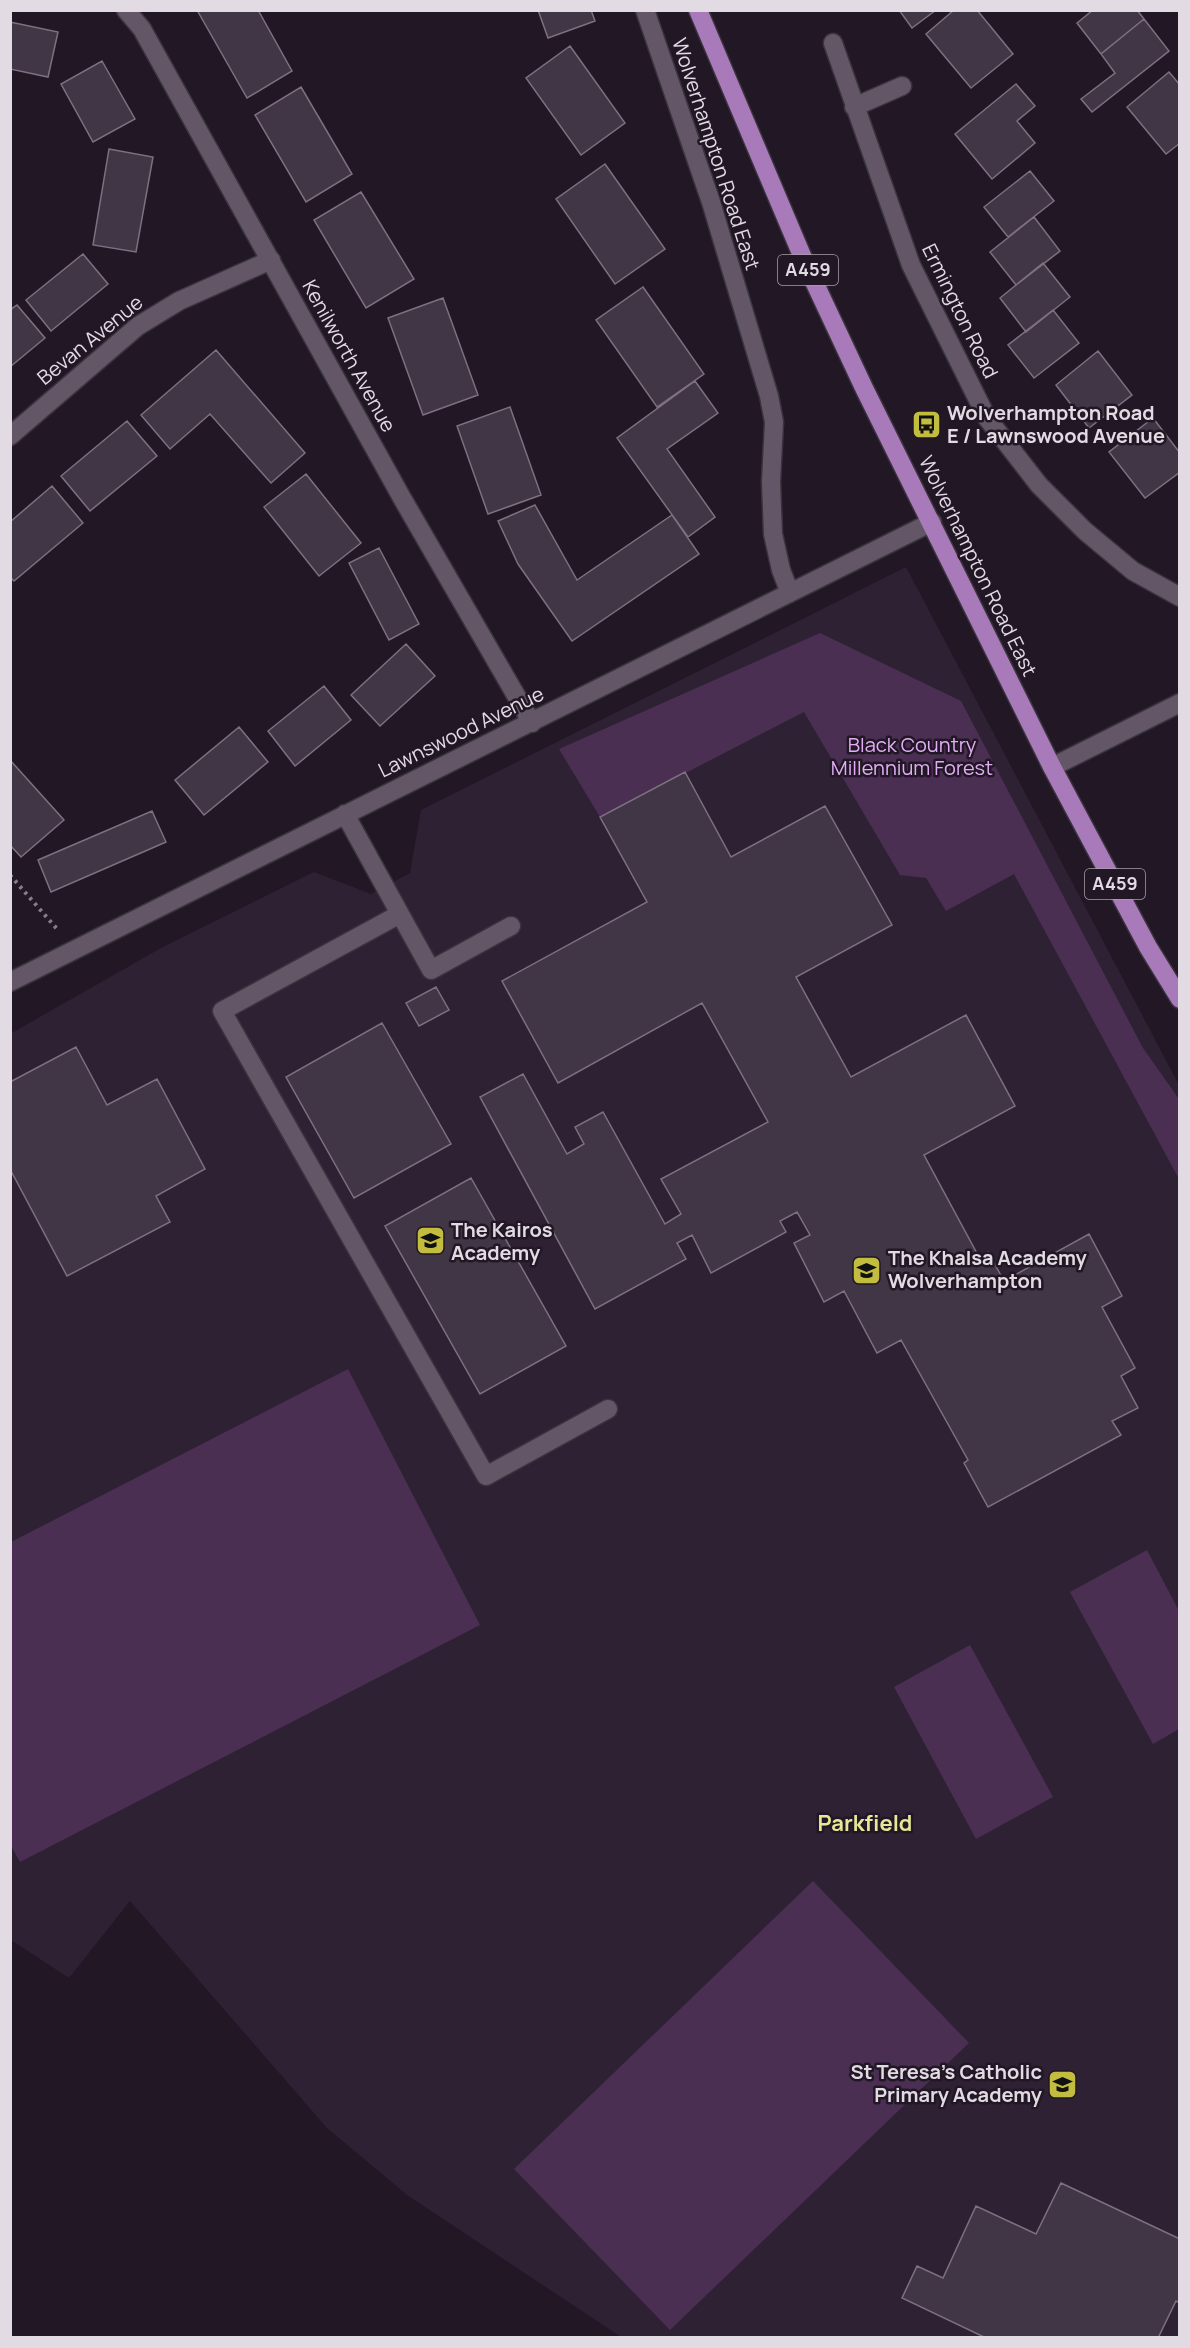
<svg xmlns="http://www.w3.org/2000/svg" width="1190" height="2348" font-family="Manrope,sans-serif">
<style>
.built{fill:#2e2133}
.green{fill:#4a2f53}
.building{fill:#413645;stroke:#7d7181;stroke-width:1.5}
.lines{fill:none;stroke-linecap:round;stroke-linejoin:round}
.minor-casing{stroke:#3a333d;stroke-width:21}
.major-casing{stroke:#3a333d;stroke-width:21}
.path{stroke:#857d88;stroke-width:4;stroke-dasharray:3 4.5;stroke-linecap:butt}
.minor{stroke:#635767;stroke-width:18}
.major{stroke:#a87ab9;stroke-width:18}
.labels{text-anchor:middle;stroke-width:5;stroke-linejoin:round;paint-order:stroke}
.shield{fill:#211725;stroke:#a8a0ab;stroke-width:1.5}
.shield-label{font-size:18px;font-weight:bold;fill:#e2dbe4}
.street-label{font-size:20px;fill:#e2dbe4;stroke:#211725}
.poi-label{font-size:20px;font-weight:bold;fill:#e2dbe4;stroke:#211725;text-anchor:start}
.park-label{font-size:20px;fill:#e3adf6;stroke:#211725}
.quarter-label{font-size:22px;font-weight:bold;fill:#e8e697;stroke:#211725}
</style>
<rect width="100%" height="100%" fill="#211725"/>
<path class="built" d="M906 567 1179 1085V2337L924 2338 921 2336 919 2338 621 2337 407 2195 327 2128 130 1901 69 1978 11 1940 10 1034 161 948 314 872 371 894 410 873 421 810Z"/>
<path class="green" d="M820 633 961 701 1143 1048 1179 1099V1179L1014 874 946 911 926 878 900 875 804 712 600 817 559 749Z
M348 1369 480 1625 20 1862 10 1844 11 1542Z
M1147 1550 1179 1611V1729L1153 1744 1070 1592Z
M970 1645 1053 1797 976 1839 894 1687Z
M813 1881 969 2043 670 2330 514 2169Z"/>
<path class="building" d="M197 10H258L292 71 247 98Z
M538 10H591L595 21 548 38Z
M899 10H936L912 28Z
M954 10H977L1013 54 971 88 926 34Z
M1093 10H1137L1144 19 1101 54 1077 23Z
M1144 19 1169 51 1092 112 1081 99 1115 73 1101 54Z
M10 22 58 32 48 77 10 69Z
M570 46 625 123 581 155 526 78Z
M102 61 135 119 93 142 61 84Z
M1169 72 1180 85V143L1166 154 1127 107Z
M1016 84 1035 106 1017 121 1035 143 992 179 955 134Z
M301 87 352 174 306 202 255 115Z
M109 149 153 157 136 252 93 245Z
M605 164 665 249 615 284 556 199Z
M1030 171 1054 201 1008 237 984 207Z
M361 192 414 279 366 308 314 220Z
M1034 217 1060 251 1016 285 990 252Z
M83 254 108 284 51 331 26 300Z
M1043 263 1070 297 1026 332 1000 298Z
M643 287 704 374 657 407 596 320Z
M443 298 478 395 423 415 388 318Z
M17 305 45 338 10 367V310Z
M1053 310 1079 343 1034 378 1008 345Z
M216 350 305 453 271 483 210 414 170 449 141 415Z
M1098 351 1132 395 1089 428 1056 385Z
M695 381 718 413 667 449 715 517 688 537 617 438Z
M510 407 541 495 488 514 457 426Z
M1153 418 1180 453V472L1145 498 1109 452Z
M127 421 157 456 90 511 61 476Z
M306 474 361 543 319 576 264 507Z
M52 486 83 523 14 581 10 577V522Z
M535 505 577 580 672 515 699 554 572 641 518 564 498 521Z
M379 548 419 624 389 640 349 563Z
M406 644 435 676 380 726 351 695Z
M324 686 351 720 295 766 268 731Z
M239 727 268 762 204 815 175 780Z
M10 760 64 820 21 857 10 845Z
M685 772 731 857 825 806 892 925 796 977 851 1077 966 1015 1015 1106 924 1155 979 1257 988 1252 1004 1281 1089 1234 1122 1296 1102 1307 1135 1368 1121 1376 1138 1408 1112 1421 1121 1435 988 1507 964 1463 968 1460 901 1340 877 1353 844 1291 824 1302 794 1243 810 1235 797 1212 780 1221 786 1232 711 1273 692 1235 677 1243 686 1259 595 1309 480 1097 523 1074 567 1154 584 1144 575 1127 603 1112 665 1224 681 1214 661 1179 768 1122 702 1003 558 1083 502 981 647 902 600 817Z
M152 811 166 842 51 892 38 860Z
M436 987 449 1010 419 1026 406 1003Z
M382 1023 451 1144 354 1198 286 1077Z
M76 1047 107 1105 157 1079 205 1169 156 1196 170 1222 67 1276 10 1169V1082Z
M471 1178 566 1346 480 1394 385 1226Z
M1061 2183 1180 2239V2303L1176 2301 1158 2338H986L902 2298 917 2266 943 2278 976 2206 1036 2234Z"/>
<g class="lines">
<defs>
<path id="minor" d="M126 10 142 29 402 498 532 723
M645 10 711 202 769 396 774 422 771 482 773 534 781 570 790 593
M833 43 911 265 987 418 1039 485 1085 531 1133 571 1180 597
M854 107 902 86
M10 436 138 326 179 301 271 260
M1052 767 1180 703
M345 814 400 914 222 1011 486 1476 608 1409
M400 914 431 970 511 926
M10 982 932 522"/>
<path id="major" d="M698 10 803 258 864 388 1052 767 1148 947 1180 999"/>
</defs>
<use href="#minor" class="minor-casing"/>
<use href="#major" class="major-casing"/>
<path class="path" d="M10 875 57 929"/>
<use href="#minor" class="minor"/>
<use href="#major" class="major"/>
</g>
<defs>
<symbol id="bus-square" viewBox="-11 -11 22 22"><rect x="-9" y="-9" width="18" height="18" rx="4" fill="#c2bd3f" stroke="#211725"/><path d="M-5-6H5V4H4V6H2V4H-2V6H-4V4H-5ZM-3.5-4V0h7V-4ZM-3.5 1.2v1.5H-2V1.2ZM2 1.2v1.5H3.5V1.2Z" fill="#111"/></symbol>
<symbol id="school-square" viewBox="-11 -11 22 22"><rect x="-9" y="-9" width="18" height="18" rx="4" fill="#c2bd3f" stroke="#211725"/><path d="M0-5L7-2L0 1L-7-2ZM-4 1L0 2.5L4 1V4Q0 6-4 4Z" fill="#111"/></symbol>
</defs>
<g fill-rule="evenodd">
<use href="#bus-square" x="910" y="408" width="33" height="33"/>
<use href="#school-square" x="414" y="1224" width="33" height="33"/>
<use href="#school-square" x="850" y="1254" width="33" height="33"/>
<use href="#school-square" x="1046" y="2068" width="33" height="33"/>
</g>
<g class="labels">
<g class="shield">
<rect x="778" y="255" width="60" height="30" rx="4.5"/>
<rect x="1085" y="869" width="60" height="30" rx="4.5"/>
</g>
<g class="shield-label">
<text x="808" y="276">A459</text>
<text x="1115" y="890">A459</text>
</g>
<g class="street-label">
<text transform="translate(716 154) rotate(72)" y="7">Wolverhampton Road East</text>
<text transform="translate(960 311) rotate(64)" y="7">Ermington Road</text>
<text transform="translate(90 340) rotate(-39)" y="7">Bevan Avenue</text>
<text transform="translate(349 356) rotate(61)" y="7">Kenilworth Avenue</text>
<text transform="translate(978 566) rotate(64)" y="7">Wolverhampton Road East</text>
<text transform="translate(461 732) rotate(-26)" y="7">Lawnswood Avenue</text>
</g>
<g class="poi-label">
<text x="947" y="420">Wolverhampton Road<tspan x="947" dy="23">E / Lawnswood Avenue</tspan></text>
<text x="451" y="1237">The Kairos<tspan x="451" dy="23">Academy</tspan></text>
<text x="888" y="1265">The Khalsa Academy<tspan x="888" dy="23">Wolverhampton</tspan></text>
<text x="1042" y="2079" text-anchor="end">St Teresa's Catholic<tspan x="1042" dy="23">Primary Academy</tspan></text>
</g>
<g class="park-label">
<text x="912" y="752">Black Country<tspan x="912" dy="23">Millennium Forest</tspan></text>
</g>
<g class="quarter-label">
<text x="865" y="1831">Parkfield</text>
</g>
</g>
<rect width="1190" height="2348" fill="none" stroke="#e2dbe4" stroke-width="24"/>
</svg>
